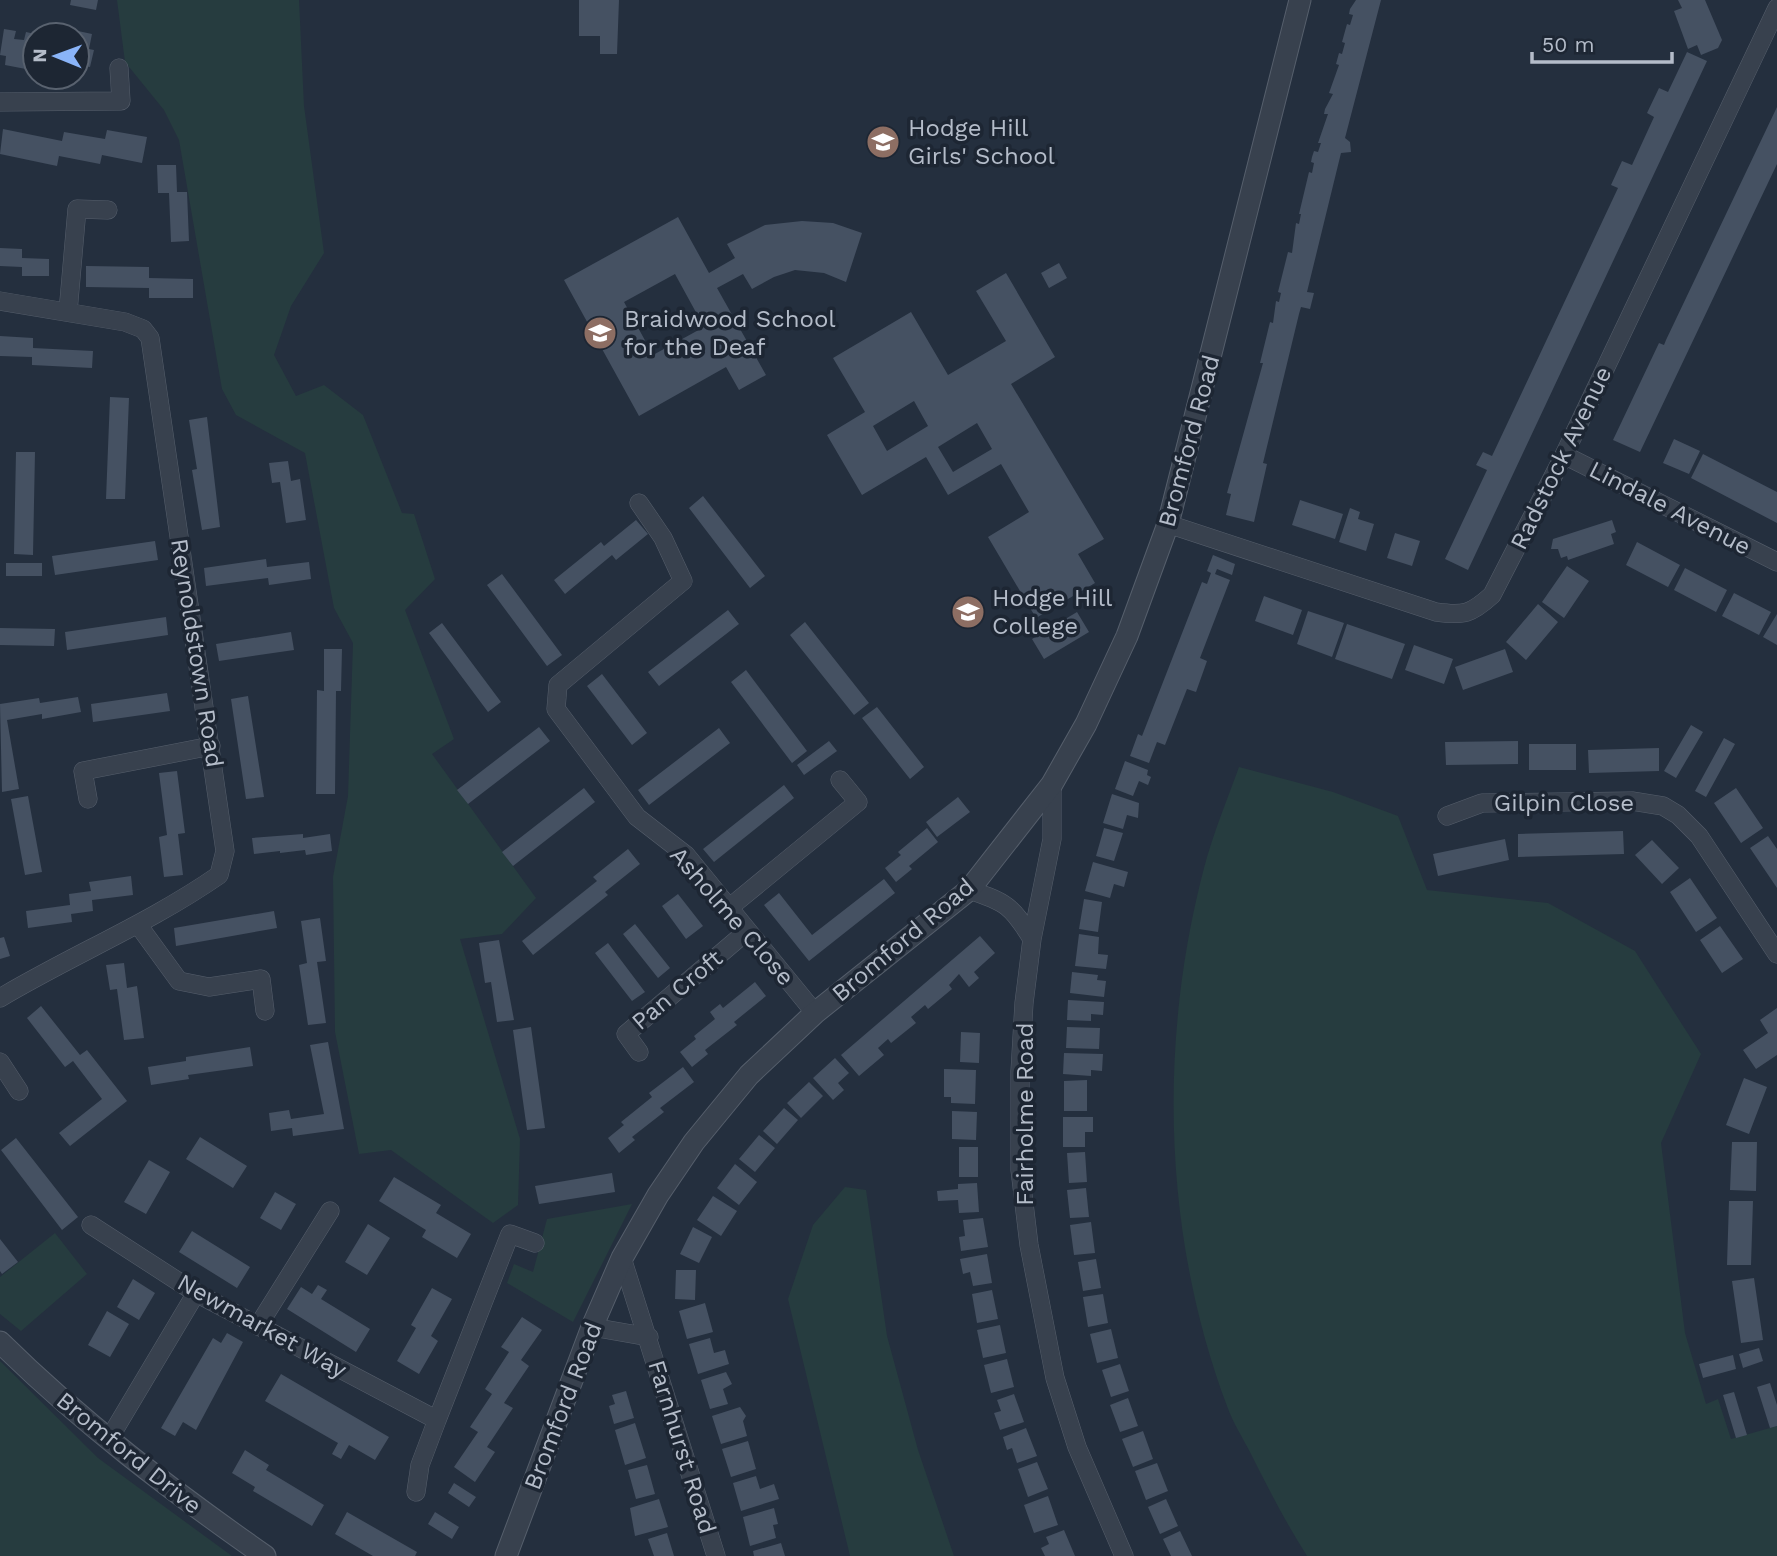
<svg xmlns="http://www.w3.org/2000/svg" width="1777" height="1556" font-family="'Work Sans',sans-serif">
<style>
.green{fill:#263c3f}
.building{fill:#455162;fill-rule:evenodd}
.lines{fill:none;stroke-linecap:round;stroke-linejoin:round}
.minor-casing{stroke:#565f6c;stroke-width:19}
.tertiary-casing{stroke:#565f6c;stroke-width:23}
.minor{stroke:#38414e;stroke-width:18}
.tertiary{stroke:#38414e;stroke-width:21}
.labels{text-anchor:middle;stroke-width:7;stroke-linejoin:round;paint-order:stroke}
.poi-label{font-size:24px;fill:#b4bcc9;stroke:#1d2633;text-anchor:start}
.street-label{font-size:24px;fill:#b4bcc9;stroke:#1d2633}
</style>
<rect width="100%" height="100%" fill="#242f3e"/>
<path class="green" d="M117 0H299L304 106 324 253 291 306 274 355 296 396 324 385 363 415 402 513 414 514 435 579 405 610 454 739 432 754 536 898 502 934 460 939 520 1139 518 1205 493 1223 391 1150 359 1154 335 1032 333 877 348 796 353 643 334 608 305 453 236 415 222 389 179 140 164 110 125 62Z
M1239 767 1333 792 1398 816 1427 890 1548 903 1635 951 1701 1054 1661 1143 1685 1333 1706 1404 1718 1399 1731 1439 1777 1426V1556H1307C1286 1523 1268 1488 1251 1454 1243 1438 1233 1423 1227 1406 1163 1236 1158 1043 1204 868 1213 834 1227 800 1239 767Z
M845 1187 866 1190 887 1336 918 1450 954 1556H850L788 1299 813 1225Z
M632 1204 573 1322 507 1283 514 1264 533 1272 547 1219Z
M55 1233 87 1274 21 1331 0 1314V1277Z
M0 1361 98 1458 232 1556H0Z"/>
<path class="building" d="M71 0H98L96 10 70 5Z
M579 0H619L617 54H600V36H579Z
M1356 0H1381L1345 138 1350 142 1351 152 1341 153 1307 292 1314 293 1310 309 1301 307 1299 314 1263 463 1267 464 1254 522 1226 515 1231 494 1227 493 1263 363H1260L1270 322 1273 323 1276 301 1279 302 1281 293 1278 292 1288 252 1292 253 1296 223 1299 224 1301 214H1299L1309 172 1312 173 1314 163 1311 162 1312 157 1314 151 1318 152 1321 143H1318L1328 114H1324L1325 109 1333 94 1329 93 1339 65 1336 64 1339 53 1342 54 1345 43 1342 42 1347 24 1350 25 1353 15 1349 14 1350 9Z
M1678 0H1705L1722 40 1718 48 1701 55 1697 45 1688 49 1674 11 1682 8Z
M4 29 16 31 14 39 24 40 26 32 35 34V65H32L31 70 5 65 6 56 0 55Z
M78 31 92 34 89 49 94 50 90 67 77 65Z
M1687 52 1707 61 1468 570 1445 559 1487 470 1476 465 1483 452 1492 456 1618 188 1611 185 1622 161 1632 165 1654 117 1647 113 1659 88 1668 92Z
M1777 107V164L1640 452 1613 440 1659 343 1664 345 1666 340Z
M3 129 62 141 64 132 105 139 107 130 147 137 142 163 102 155 100 164 59 156 57 166 0 154Z
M157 165H176L177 192H187L189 241 171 242 169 193H158Z
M678 217 709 273 735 258 727 244 765 225 802 221 833 223 862 233 846 282 824 273 795 270 774 277 752 289 743 274 717 288 766 375 739 390 726 367 639 416 564 280ZM675 274 704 327 653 355 624 302Z
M0 248 22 249V258L49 259V276H22V267L0 266Z
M1059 263 1067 278 1049 288 1041 273Z
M86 266 149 267V278L193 279V298H149V288L86 287Z
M1006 273 1055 357 1011 384 1104 539 1078 554 1095 583 1036 618 988 537 1029 512 1001 464 948 495 926 457 862 495 827 435 865 412 833 358 911 312 948 375 1006 341 976 291ZM914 401 928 426 887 451 873 426ZM977 423 992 449 953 472 938 447Z
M0 336 33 338V348L93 351 92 368 32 365V357L0 356Z
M110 397 129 398 125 499H106Z
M207 417 220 527 202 530 192 470 197 469 189 420Z
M1674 439 1700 451 1689 474 1663 463Z
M16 452H35L33 555 14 554Z
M1703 454 1777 492V523L1691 478Z
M288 461 291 481 300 479 306 520 286 523 280 482 272 483 269 463Z
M703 496 765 576 750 588 689 508Z
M1300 500 1343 514 1335 539 1292 525Z
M1350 508 1360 512 1358 519 1374 524 1366 551 1339 542Z
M636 520 648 534 616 560 612 555 565 594 554 580 601 542 604 546Z
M1612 520 1616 532 1611 534 1614 544 1568 560 1567 556 1561 558 1558 549H1551L1553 539Z
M1395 533 1420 541 1412 566 1387 558Z
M155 541 158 560 55 575 52 556Z
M1637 542 1680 565 1668 587 1626 565Z
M1213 555 1235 564 1232 575 1217 569 1215 574 1230 580 1200 658 1207 661 1196 692 1187 689 1165 745 1157 742 1149 763 1130 756 1138 734 1142 736 1202 582 1207 584 1211 573 1207 571Z
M266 559 267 567 309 562 311 579 269 585 268 578 206 586 204 568Z
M6 563H42V576H6Z
M1567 566 1589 581 1564 618 1542 602Z
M1685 568 1727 590 1716 612 1674 590Z
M502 574 562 655 547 666 487 585Z
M1734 593 1771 612 1759 635 1722 616Z
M1264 596 1302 610 1293 635 1255 621Z
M1538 604 1558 622 1526 660 1506 642Z
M728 610 739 624 659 686 648 672Z
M1308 611 1344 623 1332 657 1297 644Z
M1077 612 1089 632 1044 659 1032 639Z
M1777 614V645L1763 637Z
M166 617 168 635 67 650 65 632Z
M805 622 869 703 854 715 790 635Z
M442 623 501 702 488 712 429 633Z
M1347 624 1405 644 1392 679 1335 659Z
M0 628 55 629 54 646 0 645Z
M291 632 294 650 219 661 216 644Z
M1414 645 1453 659 1444 684 1405 670Z
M324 649H342L341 691H336L335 794H316L317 690 324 691Z
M1505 649 1513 672 1463 690 1455 667Z
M746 670 807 751 792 763 731 682Z
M602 674 647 733 632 745 587 686Z
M167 693 170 711 93 722 91 704Z
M248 696 264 797 246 799 231 699Z
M78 697 81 712 42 719V714L7 720 19 789 2 792 0 704 39 698 40 703Z
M877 707 924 767 910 779 862 718Z
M1691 725 1703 732 1676 778 1664 771Z
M539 727 550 741 468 804 457 790Z
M719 728 730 743 649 805 638 790Z
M1724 738 1735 744 1706 797 1695 791Z
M829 741 837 751 804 775 797 765Z
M1518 741V764L1446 765 1445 742Z
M1529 744H1576V770H1529Z
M1659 748V771L1589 773 1588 750Z
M1125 761 1148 770 1147 775 1151 777 1148 785 1139 781 1133 796 1115 789Z
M177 771 185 833 178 834 183 875 164 877 159 837 167 835 159 773Z
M784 785 794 798 714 862 703 849Z
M584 788 595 802 513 866 502 852Z
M1736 788 1763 828 1741 843 1714 803Z
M1112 794 1139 803 1138 818 1127 815 1123 829 1103 823Z
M28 796 42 872 25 875 11 799Z
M958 797 970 812 937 837 926 822Z
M927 828 938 842 909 866 912 869 896 882 885 868 901 855 898 852Z
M1104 828 1123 833 1114 861 1096 856Z
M1623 831 1624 854 1518 857V834Z
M303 834V838L330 834 332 851 306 855 305 850 280 853V851L254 854 252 838Z
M1768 836 1777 849V888L1750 848Z
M1505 839 1509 860 1438 876 1433 854Z
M1652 840 1679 868 1662 884 1635 855Z
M628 849 640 864 605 892 608 895 533 955 522 941 597 881 593 877Z
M1093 862 1128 872 1124 887 1114 884 1110 898 1085 891Z
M131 876 133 895 92 900 93 911 71 914 72 922 28 928 26 911 70 905 69 894 91 891 89 882Z
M1690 878 1717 918 1696 932 1670 892Z
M884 879 895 893 809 961 764 905 779 893 812 935Z
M678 894 703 926 686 939 662 906Z
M1084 899 1102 902 1098 932 1079 929Z
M274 911 277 928 176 946 174 928Z
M320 918 326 961 317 962 326 1023 308 1025 299 965 307 963 301 921Z
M635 924 670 968 658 978 623 934Z
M1720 926 1743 959 1722 973 1700 940Z
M1079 934 1099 937 1098 954 1108 955 1106 969 1075 966Z
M980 936 995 953 974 972 979 978 969 987 959 974 949 985 952 989 928 1009 925 1005 911 1017 916 1023 891 1043 888 1039 878 1048 884 1055 859 1076 841 1055Z
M4 937 10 956 0 959V938Z
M499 940 514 1020 497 1022 491 982 485 983 479 943Z
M608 943 645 992 632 1001 595 953Z
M124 963 127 988 137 986 144 1038 124 1040 117 989 110 990 106 965Z
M1072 972 1098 975 1097 980 1106 981 1104 997 1070 993Z
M755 982 766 996 734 1022 737 1025 705 1050 708 1054 692 1067 680 1052 696 1039 694 1036 715 1019 710 1012 720 1004 723 1008Z
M1068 1000 1104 1002 1103 1015 1091 1014V1021L1067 1020Z
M41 1006 80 1055 87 1050 127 1101 70 1146 59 1133 102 1099 73 1061 65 1067 27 1018Z
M1777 1008V1055L1756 1069 1743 1050 1768 1033 1760 1020Z
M531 1027 545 1128 527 1130 513 1030Z
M1067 1027 1100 1028 1099 1049 1066 1048Z
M961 1032 980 1033 979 1063 960 1062Z
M328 1042 344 1129 293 1136 292 1128 271 1131 269 1113 289 1110 291 1119 324 1114 310 1045Z
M250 1047 253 1066 188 1075 189 1079 151 1085 148 1067 186 1061V1057Z
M1064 1053 1103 1054 1102 1071 1091 1070V1076L1063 1074Z
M835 1058 849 1073 838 1083 844 1090 833 1100 813 1078Z
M683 1067 694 1082 660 1108 664 1112 632 1137 635 1140 619 1153 608 1138 624 1125 621 1122 652 1097 649 1093Z
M944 1069 976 1070 975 1104 951 1103V1097H944Z
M1744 1078 1767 1087 1749 1134 1726 1125Z
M1087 1080V1111H1064V1081Z
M809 1082 823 1096 801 1118 787 1103Z
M784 1108 798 1120 777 1144 763 1131Z
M952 1111 977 1112 976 1140 952 1139Z
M1063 1117H1093V1132H1085V1147H1063Z
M759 1135 775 1148 755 1172 739 1159Z
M200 1137 247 1166 233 1188 186 1159Z
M16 1138 78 1217 62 1230 1 1150Z
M1732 1142H1757L1756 1191 1730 1190Z
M959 1147H978V1177H959Z
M1085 1152 1087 1182 1069 1183 1067 1153Z
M149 1160 170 1172 146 1214 124 1202Z
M735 1164 757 1182 739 1205 717 1188Z
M612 1173 615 1192 539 1204 535 1186Z
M394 1177 441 1205 436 1213 471 1234 457 1258 422 1237 426 1230 379 1201Z
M977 1183 979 1212 959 1213 958 1200 938 1201 937 1191 958 1189V1184Z
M1086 1188 1089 1217 1070 1218 1067 1190Z
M275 1192 296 1204 281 1230 260 1218Z
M713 1196 737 1211 721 1236 697 1220Z
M1729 1201H1753L1751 1265H1727Z
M983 1218 988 1247 961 1251 959 1237 965 1236 963 1220Z
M1091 1222 1095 1253 1074 1255 1070 1225Z
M368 1224 390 1238 367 1275 345 1262Z
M693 1227 712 1237 699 1263 680 1254Z
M192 1231 250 1267 237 1288 179 1252Z
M0 1239 18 1262 2 1274 0 1271Z
M987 1254 992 1283 973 1286 970 1272 963 1274 960 1259Z
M1096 1259 1101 1288 1083 1291 1078 1262Z
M676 1270H696L695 1300 675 1299Z
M1754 1278 1763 1340 1741 1343 1732 1281Z
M133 1279 155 1293 139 1320 117 1307Z
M318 1285 327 1290 321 1299 370 1329 356 1352 287 1309 301 1287 312 1294Z
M432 1288 452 1299 431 1336 438 1341 419 1374 397 1361 416 1328 411 1325Z
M992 1290 998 1319 977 1323 972 1294Z
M1103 1294 1108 1323 1088 1327 1083 1297Z
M705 1303 713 1332 687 1339 679 1311Z
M107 1311 129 1324 110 1357 88 1345Z
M522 1317 542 1330 521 1360 529 1366 504 1403 513 1408 487 1447 495 1452 475 1482 454 1467 478 1432 470 1427 492 1394 485 1389 509 1352 501 1347Z
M1000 1325 1006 1353 983 1358 977 1330Z
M1111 1329 1118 1358 1097 1363 1090 1334Z
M227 1333 243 1342 196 1430 183 1422 175 1436 161 1428 213 1338 221 1343Z
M710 1338 714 1353 725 1350 729 1364 698 1374 689 1344Z
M1759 1348 1763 1361 1743 1368 1739 1354Z
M1733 1355 1736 1369 1703 1378 1699 1364Z
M1007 1359 1014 1387 991 1393 984 1365Z
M1120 1364 1129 1391 1111 1397 1102 1370Z
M726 1372 732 1384 723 1389 728 1404 710 1409 701 1380Z
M281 1374 389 1437 375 1460 349 1445 341 1459 332 1454 338 1443 265 1401Z
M1770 1383 1777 1405V1426L1770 1428 1757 1387Z
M626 1391 634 1418 614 1424 609 1406 615 1404 612 1395Z
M1734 1392 1747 1435 1736 1438 1723 1395Z
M1014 1394 1024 1422 1000 1430 994 1413 1001 1411 997 1400Z
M1128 1398 1138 1426 1120 1432 1110 1405Z
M740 1407 746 1416 743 1421 747 1436 721 1444 712 1416Z
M635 1423 646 1458 625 1465 615 1430Z
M1026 1428 1037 1456 1017 1463 1012 1448 1007 1450 1003 1437Z
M1143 1431 1153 1459 1133 1467 1122 1439Z
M748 1441 756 1469 731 1477 722 1449Z
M245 1450 269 1465 266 1470 324 1505 312 1526 253 1491 255 1487 232 1473Z
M1037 1462 1048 1489 1028 1497 1018 1469Z
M1157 1463 1168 1491 1146 1500 1135 1471Z
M647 1465 655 1494 636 1499 628 1470Z
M756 1476 760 1489 774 1484 779 1499 741 1511 733 1483Z
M454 1483 476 1497 469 1507 448 1493Z
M1048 1496 1058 1525 1034 1533 1024 1505Z
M659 1499 668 1527 635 1536 630 1508Z
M1166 1499 1178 1526 1160 1534 1148 1507Z
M774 1508 778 1524 773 1525 776 1538 750 1546 743 1517Z
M347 1512 417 1552 415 1556H373L335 1534Z
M435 1512 459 1527 452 1539 428 1524Z
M1064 1530 1075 1556H1045L1041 1548 1049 1544 1046 1537Z
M1180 1531 1192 1556H1171L1163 1539Z
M667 1533 674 1556H654L648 1539Z
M781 1543 785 1556H754L753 1551Z"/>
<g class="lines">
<defs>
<path id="minor" d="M0 102 121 101 119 68
M0 301 125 322 143 329 150 338 225 851 219 875C150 923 72 955 0 998
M68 312 77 209 108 210
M1564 455 1777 562
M639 503 663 538 683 581 558 685 556 709 637 817 686 855 815 1013
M1168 524 1436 612C1464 616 1471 614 1492 595L1564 455 1777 8
M1052 784V839L1032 939 1024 1003 1020 1071V1170L1029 1245 1055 1378 1077 1447 1124 1556
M88 799 83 771 211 746
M1447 816 1482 803 1632 801 1663 806 1678 815 1699 836 1777 954
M969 890C1006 902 1012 906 1032 939
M730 907 858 802 840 780
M139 926 179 981 209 987 261 979 265 1011
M639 1052 626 1034 746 932
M0 1062 19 1091
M91 1225 196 1293 437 1420 510 1234 535 1243
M622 1258 716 1556
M258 1326 330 1211
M592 1327 649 1337
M109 1439 196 1293
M416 1492 420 1465 437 1420"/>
<path id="tertiary" d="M0 1342C81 1422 172 1491 265 1556
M506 1556 592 1327 622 1258 658 1195 694 1142 749 1075 815 1013 969 890 1052 784 1086 724 1127 636 1168 524 1300 0"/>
</defs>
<use href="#minor" class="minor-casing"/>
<use href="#tertiary" class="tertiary-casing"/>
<use href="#minor" class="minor"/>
<use href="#tertiary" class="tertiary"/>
</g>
<defs>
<symbol id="school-disc" viewBox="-11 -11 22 22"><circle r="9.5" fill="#8d6e63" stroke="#1d2633"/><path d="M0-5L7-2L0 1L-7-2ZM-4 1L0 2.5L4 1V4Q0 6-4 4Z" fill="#fff"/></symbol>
</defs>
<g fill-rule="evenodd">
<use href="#school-disc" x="864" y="123" width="38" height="38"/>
<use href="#school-disc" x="581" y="314" width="38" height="38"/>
<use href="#school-disc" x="949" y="593" width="38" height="38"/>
</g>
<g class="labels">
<g class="poi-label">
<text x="908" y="136">Hodge Hill<tspan x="908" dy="28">Girls' School</tspan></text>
<text x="624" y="327">Braidwood School<tspan x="624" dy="28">for the Deaf</tspan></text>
<text x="992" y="606">Hodge Hill<tspan x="992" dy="28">College</tspan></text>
</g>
<g class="street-label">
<text transform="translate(1189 441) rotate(-75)" y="8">Bromford Road</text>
<text transform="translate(1561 458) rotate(-64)" y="8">Radstock Avenue</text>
<text transform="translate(1670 508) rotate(27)" y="8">Lindale Avenue</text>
<text transform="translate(197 653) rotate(81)" y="8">Reynoldstown Road</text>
<text x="1564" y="811">Gilpin Close</text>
<text transform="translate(732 916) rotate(49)" y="8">Asholme Close</text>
<text transform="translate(903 940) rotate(-40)" y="8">Bromford Road</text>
<text transform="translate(677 990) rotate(-40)" y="8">Pan Croft</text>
<text transform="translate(1025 1114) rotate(-90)" y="8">Fairholme Road</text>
<text transform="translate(262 1326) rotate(29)" y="8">Newmarket Way</text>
<text transform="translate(563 1406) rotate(-69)" y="8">Bromford Road</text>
<text transform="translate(682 1447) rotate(73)" y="8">Farnhurst Road</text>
<text transform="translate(129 1453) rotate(39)" y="8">Bromford Drive</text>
</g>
</g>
<g transform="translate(56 56) rotate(271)"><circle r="33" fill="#1d2633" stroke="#59626f" stroke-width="2"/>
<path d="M0-5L12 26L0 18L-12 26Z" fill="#8ab4f8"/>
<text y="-10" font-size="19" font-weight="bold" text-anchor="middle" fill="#b4bcc9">N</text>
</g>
<path d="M1532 52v10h140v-10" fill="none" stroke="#b4bcc9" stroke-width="3.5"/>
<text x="1542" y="52" font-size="21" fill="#b4bcc9" stroke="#1d2633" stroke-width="5" paint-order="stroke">50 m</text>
</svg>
